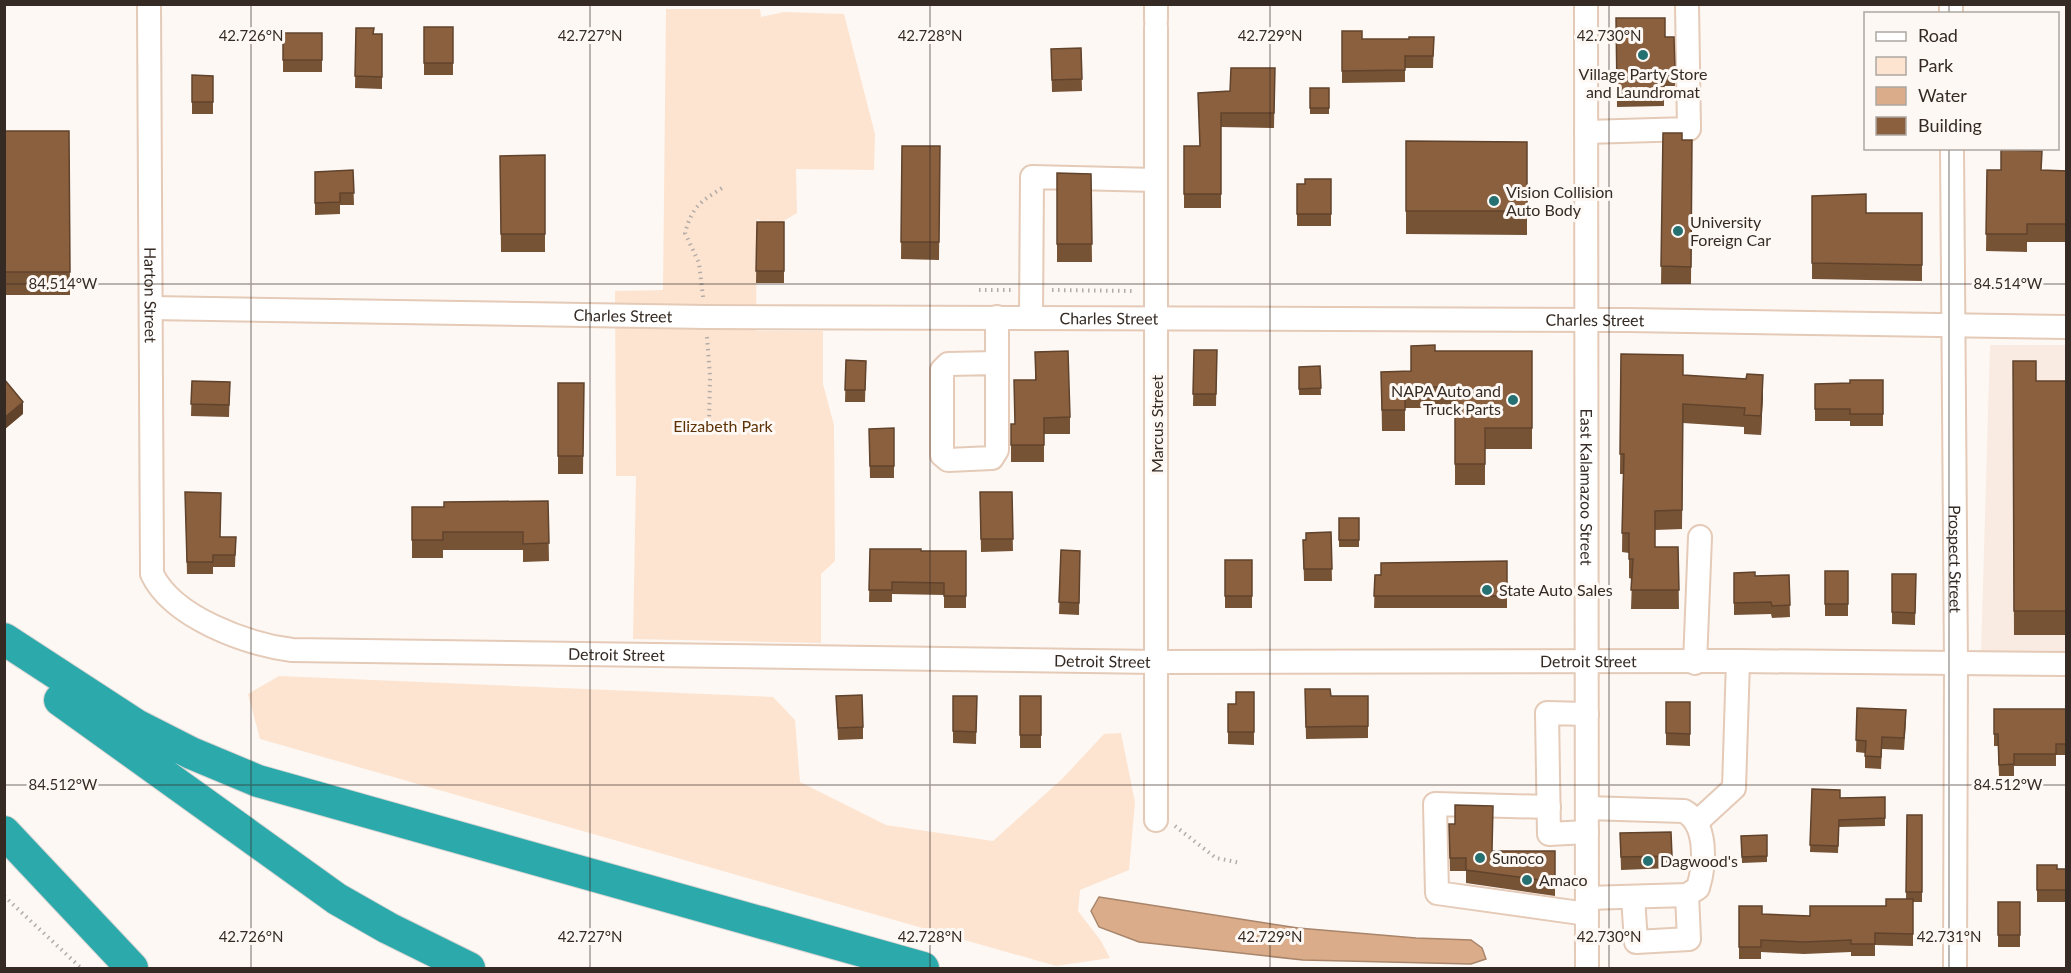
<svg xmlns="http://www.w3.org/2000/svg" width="2071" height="973" font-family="Lato,sans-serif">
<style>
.built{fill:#f9ebe2}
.green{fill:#fde4d1}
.water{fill:#daac89;stroke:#a8856b;stroke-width:1.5}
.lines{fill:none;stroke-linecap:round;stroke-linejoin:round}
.minor-casing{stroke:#e4cab7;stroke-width:26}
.highway-casing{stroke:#d7d5d3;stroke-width:34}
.path{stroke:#b3aca7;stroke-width:4;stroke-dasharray:1.5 4.5;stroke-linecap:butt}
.minor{stroke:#fff;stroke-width:22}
.highway{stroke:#2caaab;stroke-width:32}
.wall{fill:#775336}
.shaded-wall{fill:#61432c}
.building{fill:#8a603f;stroke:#61432c;stroke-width:1.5}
.ticks{fill:none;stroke:#352b24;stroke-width:1.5;stroke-opacity:0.45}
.poi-dot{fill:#257070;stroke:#fdf8f4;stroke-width:2}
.labels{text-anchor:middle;stroke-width:6;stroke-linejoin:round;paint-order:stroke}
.poi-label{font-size:16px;fill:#352b24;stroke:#fdf8f4;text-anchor:start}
.street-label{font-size:16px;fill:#352b24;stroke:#fdf8f4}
.park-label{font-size:16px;fill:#5d3206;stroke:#fdf8f4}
.ticks-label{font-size:15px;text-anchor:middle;fill:#352b24;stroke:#fdf8f4;stroke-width:6;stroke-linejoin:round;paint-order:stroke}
</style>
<rect width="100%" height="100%" fill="#fdf8f4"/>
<path class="built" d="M1990 345H2066V652H1981Z"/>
<path class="green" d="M666 9H760L761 17 784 12 844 14 875 134 874 170 796 169 797 213 773 227 757 219 756 331H823V384L834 425 835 561 821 574V643L633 639 636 476H616L615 291 663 290Z
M279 676 773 697 795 720 800 782 886 825 993 841 1062 779 1104 734 1121 733 1135 802 1129 870 1080 890 1078 911 1101 941 1110 958 1056 966 260 739 248 694Z"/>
<path class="water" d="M1099 897 1298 928 1416 938 1471 940 1482 948 1486 959 1471 964 1303 960 1139 942 1099 927 1091 911Z"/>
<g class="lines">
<defs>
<g id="minor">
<path id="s1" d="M149 4 152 574C173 618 247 644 292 650L1157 662 1738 661 2066 664"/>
<path d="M1156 4V20"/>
<path id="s2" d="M1586 4 1587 968"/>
<path d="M1951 4V14"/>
<path d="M1586 132 1689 129 1687 4"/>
<path id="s3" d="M1952 148 1956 664 1955 968"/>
<path id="s4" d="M151 308 706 317 1627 320 2066 327"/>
<path d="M1031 317 1032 177 1156 180"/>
<path d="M996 363 948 364 942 370V455L948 460 992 458 997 450V317"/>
<path d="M1695 663 1700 537"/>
<path d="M1587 714 1547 713 1549 834 1587 832"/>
<path d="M1549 807 1435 804 1437 893 1587 914"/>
<path d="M1587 808 1684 811C1708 824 1705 865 1698 888L1687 895 1587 898"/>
<path d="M1156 820V27"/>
<path d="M1697 822 1734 788 1738 661"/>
<path d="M1633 897 1636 942 1689 939 1687 895"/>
</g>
<path id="highway" d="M4 639 136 725 191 753 258 781 923 968
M60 700 337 899 388 928 469 968
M4 832 132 968"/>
</defs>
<use href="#minor" class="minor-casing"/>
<use href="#highway" class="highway-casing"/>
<path class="path" d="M979 290H1012
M1052 290 1135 291
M703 297 699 263 685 233C692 207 700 202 722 188
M707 337 710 376 709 424
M1175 826 1216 858 1241 863
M4 896 81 968"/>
<use href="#minor" class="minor"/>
<use href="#highway" class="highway"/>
</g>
<path class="wall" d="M1616 18 1665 37H1674L1675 86H1664V106L1617 107Z
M424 27H453V75H424Z
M356 28 374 34H382V89L355 88Z
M1342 31 1362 39H1409L1434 37 1433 68H1405V82L1342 83Z
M283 33H322V72H283Z
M1081 48 1082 91 1052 92 1051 49Z
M1275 68 1274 128 1221 127V208H1184V146H1200L1198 93 1230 91Z
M192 75 213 76V114H192Z
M1310 88H1329V114H1310Z
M4 131H69L70 295H4Z
M1663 133 1682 140H1692L1691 284H1661Z
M1406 141 1527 142V235L1406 234Z
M902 146H940L939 260 901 259Z
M545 155V252H501L500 156Z
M353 170 354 205H340V214L315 215V172Z
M1987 170 2067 171V242H2027V252L1986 251Z
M1057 173 1091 174 1092 262H1057Z
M1331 179V226H1297V184H1305Z
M1812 196 1866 213H1922V281L1812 279Z
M757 222H784V283H756Z
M1194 350H1217L1216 406H1193Z
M1435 351H1532V449H1485V485H1455V408H1405V431H1382L1381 372 1411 371Z
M1035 352 1070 417V434H1044V462H1011V424H1015L1035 380Z
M1621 354 1683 375 1763 394 1761 435 1744 434V427L1683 423 1682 529 1655 530V547H1678L1679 609H1631L1632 579 1629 578V553L1622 552 1623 474H1620Z
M846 360 866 361 865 402H845Z
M2013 361 2036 381H2067V635H2014Z
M1320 366 1321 395H1299V367Z
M1883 380V426H1850V421H1815V384L1850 383Z
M192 381 230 382 229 417 191 416Z
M558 383H584L583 474H558Z
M894 428V478H870L869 429Z
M185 492 221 537H236L235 567H213V574H187Z
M980 492H1012L1013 551 981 552Z
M548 501 549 561 523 562V550H443V558H412V507H444Z
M1339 518H1359V547H1339Z
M1331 532 1332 581H1304L1303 540Z
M870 549 921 551H966V608H944V595L892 594V602H869Z
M1061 550 1080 551 1079 615 1059 614Z
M1225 560H1252V608H1225Z
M1507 561V608H1374L1375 575Z
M1825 571H1848V616H1825Z
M1734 573 1755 576 1789 575 1790 617 1772 618 1771 614 1734 615Z
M1892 574H1916L1915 625 1892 624Z
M1305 689 1331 696H1368V738L1306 739Z
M1254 692V745L1228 744V704H1236Z
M836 696 863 727V739L838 740Z
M977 696 976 744 953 743V731Z
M1020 696H1041V748H1020Z
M1666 702H1690V746L1666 745Z
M1857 708 1906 722 1904 750 1882 749 1881 769 1865 768V753L1856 752Z
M1994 709H2067V755H2056V766H2014V776H1999L1998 746H1994Z
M1812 789 1840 798 1885 797V826L1839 827 1838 853 1810 852Z
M1907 815H1922V902H1913V946L1875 945V956H1851V952L1804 954 1761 952V959H1739V906L1762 914 1810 916 1886 906 1906 899Z
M1449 824 1492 851H1555V896L1466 883V871H1450Z
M1620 833 1672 856V868L1621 870Z
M1767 835V862L1742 863 1741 836Z
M2037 865 2057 869H2067V902H2037Z
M1998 902H2020V947H1998Z"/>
<path class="shaded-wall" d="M1763 375V394L1761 435V416Z
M23 402V414L4 430V418Z"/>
<path class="building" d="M1616 18H1665V37H1674L1675 70H1664V90L1617 91Z
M424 27H453V63H424Z
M356 28H374L373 34H382V77L355 76Z
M1342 31H1362V39H1409V37H1434L1433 56H1405V70L1342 71Z
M283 33H322V60H283Z
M1081 48 1082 79 1052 80 1051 49Z
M1231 68H1275L1274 113H1221V194H1184V146H1200L1198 93 1230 91Z
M192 75 213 76V102H192Z
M1310 88H1329V108H1310Z
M4 131H69L70 272H4Z
M1663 133H1682V140H1692L1691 267 1661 266Z
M1406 141 1527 142V211H1406Z
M902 146H940L939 242H901Z
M2001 150 2042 151 2041 170 2067 171V224H2027V234H1986L1987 170H2001Z
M545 155V234H501L500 156Z
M353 170 354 193H340V202L315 203V172Z
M1057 173 1091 174 1092 244H1057Z
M1305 179H1331V214H1297V184H1305Z
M1866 194V213H1922V265L1812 263V196Z
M757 222H784V271H756Z
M1435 345V351H1532V428H1485V464H1455V387H1405V410H1382L1381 372 1411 371V346Z
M1194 350H1217L1216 394H1193Z
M1068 351 1070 417 1044 418V445H1011V424H1015L1014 380H1036L1035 352Z
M1621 354 1683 355V375L1746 379 1747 374 1763 375 1761 416 1744 415 1745 408 1683 404 1682 510 1655 511V547H1678L1679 590H1631L1633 559H1629V533H1622L1624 454H1620Z
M846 360 866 361 865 390H845Z
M2013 361H2036V381H2067V611H2014Z
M1320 366 1321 388 1299 389V367Z
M4 379 23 402 4 418Z
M1850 380H1883V414H1850V409H1815V384L1850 383Z
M192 381 230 382 229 405 191 404Z
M558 383H584L583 456H558Z
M894 428V466H870L869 429Z
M185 492 221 493 220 537H236L235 555H213V562H187Z
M980 492H1012L1013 539H981Z
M548 501 549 543 523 544V532H443V540H412V507H444V502Z
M1339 518H1359V540H1339Z
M1331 532 1332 569H1304L1303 540H1306V533Z
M870 549H921V551H966V596H944V583L892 582V590H869Z
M1061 550 1080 551 1079 603 1059 602Z
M1225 560H1252V596H1225Z
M1507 561V596H1374L1375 575H1381V563Z
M1825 571H1848V604H1825Z
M1755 572V576L1789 575 1790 605 1772 606 1771 602 1734 603V573Z
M1892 574H1916L1915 613 1892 612Z
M1305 689H1330L1331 696H1368V726L1306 727Z
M1236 692H1254V732H1228V704H1236Z
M862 695 863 727 838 728 836 696Z
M953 696H977L976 732 953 731Z
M1020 696H1041V735H1020Z
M1666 702H1690V734L1666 733Z
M1857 708 1906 710 1904 738 1882 737 1881 757 1865 756 1866 741 1856 740Z
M1994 709H2067V744H2056V754H2014V764L1999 765 1998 734H1994Z
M1812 789 1840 790V798L1885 797V818L1839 820 1838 846 1810 845Z
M1455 805 1493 806 1492 851H1555V882L1466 870V858H1450L1449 824H1455Z
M1907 815H1922V892H1906Z
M1671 832 1672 856 1621 857 1620 833Z
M1767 835V856L1742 857 1741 836Z
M2037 865H2057V869H2067V890H2037Z
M1886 899H1913V934L1875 933V944H1851V940L1804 942 1761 940V947H1739V906H1762V914L1810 916V906H1886Z
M1998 902H2020V935H1998Z"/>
<path class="ticks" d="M251 4V968M590 4V968M930 4V968M1270 4V968M1609 4V968M1949 4V14M1949 148V968M4 284H2066M4 785H2066"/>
<g class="poi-dot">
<circle cx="1643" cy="55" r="6"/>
<circle cx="1494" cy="201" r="6"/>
<circle cx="1678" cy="231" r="6"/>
<circle cx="1513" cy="400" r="6"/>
<circle cx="1487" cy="590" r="6"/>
<circle cx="1480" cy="858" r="6"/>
<circle cx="1648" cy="861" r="6"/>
<circle cx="1527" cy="880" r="6"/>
</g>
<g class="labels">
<g class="poi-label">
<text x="1643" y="80" text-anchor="middle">Village Party Store<tspan x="1643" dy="18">and Laundromat</tspan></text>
<text x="1506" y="198">Vision Collision<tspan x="1506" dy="18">Auto Body</tspan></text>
<text x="1690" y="228">University<tspan x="1690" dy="18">Foreign Car</tspan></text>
<text x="1501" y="397" text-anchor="end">NAPA Auto and<tspan x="1501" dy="18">Truck Parts</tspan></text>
<text x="1499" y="596">State Auto Sales</text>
<text x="1492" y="864">Sunoco</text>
<text x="1660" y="867">Dagwood's</text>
<text x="1539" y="886">Amaco</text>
</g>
<g class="street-label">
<text dy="6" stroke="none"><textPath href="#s1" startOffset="291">Harton Street</textPath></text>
<text dy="6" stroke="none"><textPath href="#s4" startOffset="472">Charles Street</textPath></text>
<text dy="6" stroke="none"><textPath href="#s4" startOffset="958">Charles Street</textPath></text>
<text dy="6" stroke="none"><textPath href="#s4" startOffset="1444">Charles Street</textPath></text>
<text transform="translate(1157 424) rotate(-90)" y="6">Marcus Street</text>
<text dy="6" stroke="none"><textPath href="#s2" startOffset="483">East Kalamazoo Street</textPath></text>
<text dy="6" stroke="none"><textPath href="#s3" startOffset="411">Prospect Street</textPath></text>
<text dy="6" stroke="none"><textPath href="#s1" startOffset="1059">Detroit Street</textPath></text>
<text dy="6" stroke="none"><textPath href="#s1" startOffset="1545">Detroit Street</textPath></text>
<text dy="6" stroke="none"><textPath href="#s1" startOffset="2031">Detroit Street</textPath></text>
</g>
<g class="park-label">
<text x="723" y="432">Elizabeth Park</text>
</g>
</g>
<g class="ticks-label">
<text x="251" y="41">42.726°N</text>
<text x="590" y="41">42.727°N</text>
<text x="930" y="41">42.728°N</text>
<text x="1270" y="41">42.729°N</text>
<text x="1609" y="41">42.730°N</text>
<text x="2008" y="289">84.514°W</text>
<text x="63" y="289">84.514°W</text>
<text x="2008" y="790">84.512°W</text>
<text x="63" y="790">84.512°W</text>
<text x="251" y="942">42.726°N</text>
<text x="590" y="942">42.727°N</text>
<text x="930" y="942">42.728°N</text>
<text x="1270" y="942">42.729°N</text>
<text x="1609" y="942">42.730°N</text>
<text x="1949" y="942">42.731°N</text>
</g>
<rect width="2071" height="973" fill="none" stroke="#352b24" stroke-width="12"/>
<rect x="1864" y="12" width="195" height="138" fill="#fdf8f4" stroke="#ada6a1" stroke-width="1.5"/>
<rect x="1876" y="32" width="30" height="9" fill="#ffffff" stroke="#ada6a1" stroke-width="1.5"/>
<text x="1918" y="42" font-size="18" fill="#352b24">Road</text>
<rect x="1876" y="57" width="30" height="18" fill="#fde4d1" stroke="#ada6a1" stroke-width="1.5"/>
<text x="1918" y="72" font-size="18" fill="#352b24">Park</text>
<rect x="1876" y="87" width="30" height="18" fill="#daac89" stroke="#ada6a1" stroke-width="1.5"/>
<text x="1918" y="102" font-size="18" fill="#352b24">Water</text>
<rect x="1876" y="117" width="30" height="18" fill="#8a603f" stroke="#ada6a1" stroke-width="1.5"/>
<text x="1918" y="132" font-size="18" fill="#352b24">Building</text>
</svg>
